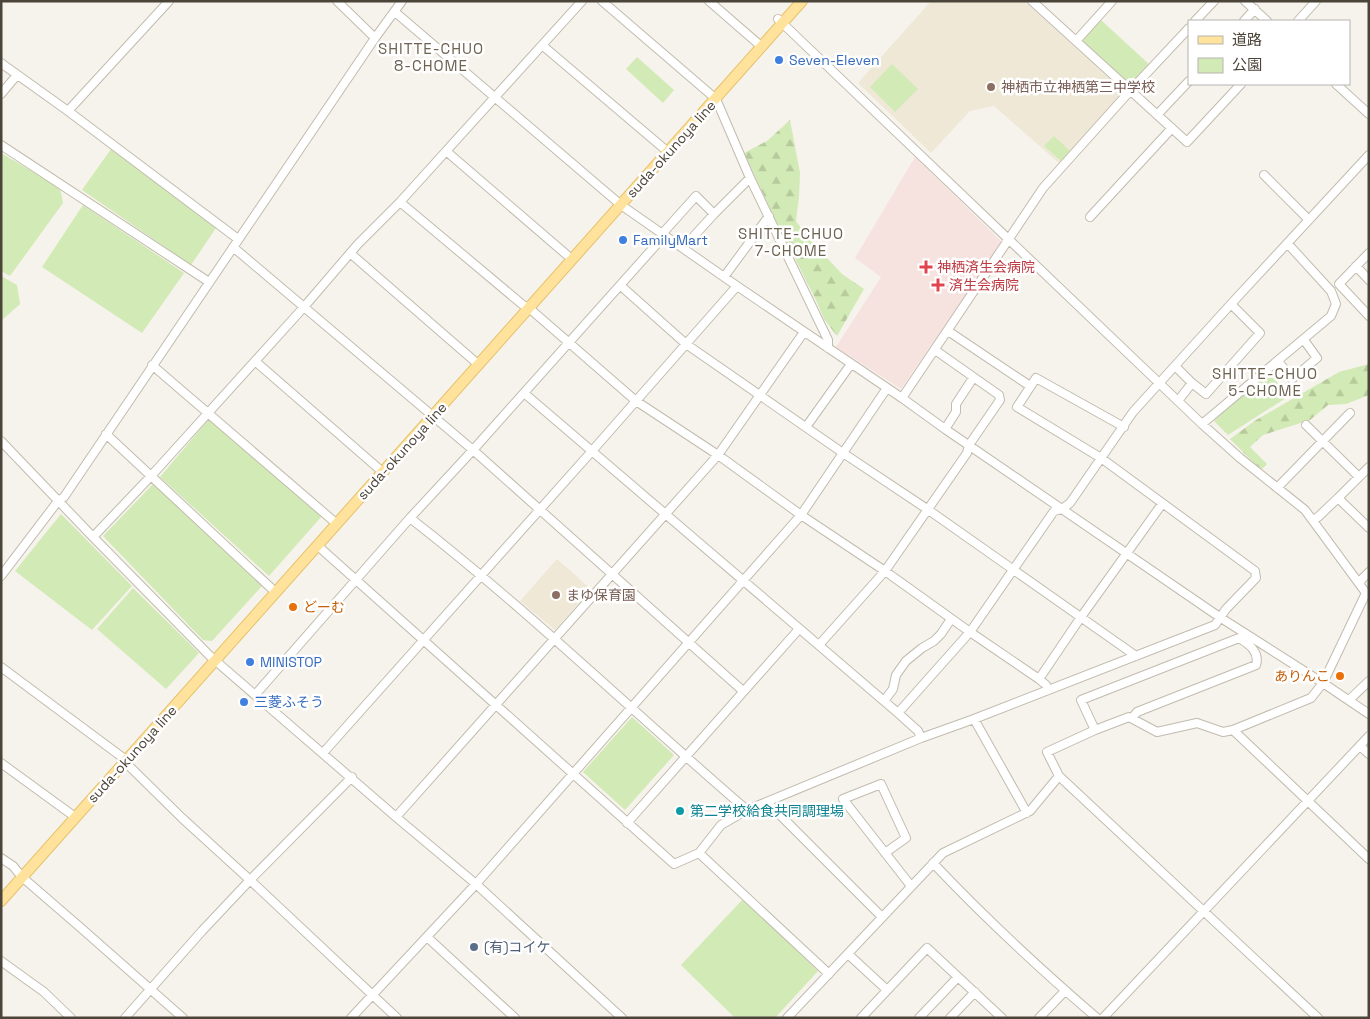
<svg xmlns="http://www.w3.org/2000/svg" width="1370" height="1019" font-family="'Space Grotesk','Noto Sans JP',sans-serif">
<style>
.education{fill:#efe8d6}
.medical{fill:#f6e3e0}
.forest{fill:url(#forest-firs)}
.green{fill:#d2eab5}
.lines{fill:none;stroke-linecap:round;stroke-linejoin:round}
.minor-casing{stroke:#c2bbae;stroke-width:10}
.major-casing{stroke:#e6c16a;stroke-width:12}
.minor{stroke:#fff;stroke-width:8}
.major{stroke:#ffe39c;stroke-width:10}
.shop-dot{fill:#3f7fe0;stroke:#fff;stroke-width:2}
.education-dot{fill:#8d6e63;stroke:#fff;stroke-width:2}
.health-dot{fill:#e0444e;stroke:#fff;stroke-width:2}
.food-dot{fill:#e8710a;stroke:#fff;stroke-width:2}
.culture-dot{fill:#0f9aa8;stroke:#fff;stroke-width:2}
.service-dot{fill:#5c6f8a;stroke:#fff;stroke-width:2}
.labels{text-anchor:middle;stroke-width:5;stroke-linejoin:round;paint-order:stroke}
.shop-label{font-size:14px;fill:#366cbe;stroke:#fff;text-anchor:start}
.education-label{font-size:14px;fill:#785e54;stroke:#fff;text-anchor:start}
.street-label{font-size:14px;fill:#4b4439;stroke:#fff}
.health-label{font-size:14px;fill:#be3a42;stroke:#fff;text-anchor:start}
.food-label{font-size:14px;fill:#c56008;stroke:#fff;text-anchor:start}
.culture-label{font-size:14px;fill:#0d838f;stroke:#fff;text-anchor:start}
.service-label{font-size:14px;fill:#4e5e75;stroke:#fff;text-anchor:start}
.neighbourhood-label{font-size:15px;letter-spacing:1px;fill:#6e6250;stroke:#fff}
</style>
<defs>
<pattern id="forest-firs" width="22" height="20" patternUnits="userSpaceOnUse" patternTransform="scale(1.25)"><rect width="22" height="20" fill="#d2eab5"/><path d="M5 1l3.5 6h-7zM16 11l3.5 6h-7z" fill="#b6ca9c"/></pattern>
</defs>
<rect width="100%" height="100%" fill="#f6f3ec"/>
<path class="education" d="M931 1H1024L1124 92 1061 165 994 106 970 111 931 153 858 83Z
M557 559 591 589 555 630 520 601Z"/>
<path class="medical" d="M915 157 1002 242 901 389 836 347 881 277 855 258Z"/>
<path class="forest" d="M790 120 800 173 799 197 796 221 809 239 842 274 864 289 837 336 824 319 816 300 776 221 744 153 767 141Z
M1369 364V395L1346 404 1328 405 1310 420 1263 435 1250 447 1267 464 1262 469 1256 465 1230 439 1256 420 1339 372Z"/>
<path class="green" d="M1101 20 1151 66 1132 86 1082 40Z
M637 57 674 90 663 103 626 69Z
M892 64 918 89 895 112 870 87Z
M1054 136 1070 151 1061 161 1044 146Z
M111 149 216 228 191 265 82 190Z
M1 153 60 188 63 203 10 276 1 271Z
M83 205 184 273 142 333 42 267Z
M1 276 17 285 20 304 1 321Z
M1269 373 1289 396 1228 435 1214 421 1222 413Z
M209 419 322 516 269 576 160 477Z
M154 483 262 586 212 641 203 640 103 536Z
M61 514 132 586 92 630 15 571Z
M133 588 199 653 166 689 97 629Z
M632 717 674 755 625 810 583 772Z
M743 899 818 971 775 1018H735L681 965Z"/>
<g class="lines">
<defs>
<path id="minor" d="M337 1 375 38
M602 1 716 99 750 178 828 340V348
M709 1 762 47
M1032 1 1187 142 1241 84
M1245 1 1267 21
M395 12 621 205 737 286 902 398 945 429 1221 618 1323 683 1369 714
M778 19 1202 424 1240 458 1305 510 1366 593 1323 683 1311 698 1233 730 1223 732 1197 723 1157 732 1129 717 1095 730 1047 752 1059 776 1030 811 943 853 787 1018
M1195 21 1214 1
M1244 21 1255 9
M1298 21 1316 1
M1076 41 1112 1
M542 45 668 152
M1 63 68 111 238 239
M1336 84 1369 114
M1 94 17 75
M68 111 169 1
M1157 115 1189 81
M1 145 209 282
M446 151 567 255
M1264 175 1309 220
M400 202 523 305 529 308 636 401 718 455 801 515 885 571 970 632 1039 679 1046 685 1048 690
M1090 217 1172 128
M662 234 696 196 714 214
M233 247 473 450 743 691
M683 248 714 214 750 178
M350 253 479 365
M1369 253 1339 284 1369 316
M1356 266 1369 280
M724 277 769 216
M621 286 686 344 843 453 927 509 1136 656
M948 331 1030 386
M255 361 378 468
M1278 361 1292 379 1317 358 1304 340
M152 365 337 524
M1175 366 1192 383 1206 394 1260 333 1231 304
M524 393 898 713 918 731 921 738
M902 398 1043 188 1130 91 1189 28
M1178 401 1192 383
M1202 424 1331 316 1336 304 1331 291 1288 244
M1306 425 1359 477
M806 427 851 364
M945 429 956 412V404L973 378
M106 434 271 588
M1 441 93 537 210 656 396 817 476 884 622 1018
M1277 488 1350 413
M1338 498 1369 528
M410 518C527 609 634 713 747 810
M1313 520 1318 517 1338 498 1369 467
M93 537 151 476 304 307 358 244 400 202 582 1
M318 546 674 864 699 853 721 825 747 810 921 738 974 719 1215 625 1226 609 1256 578 1255 571 1101 458 1017 407 1036 378 1124 427
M1 576 58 501 64 497 375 38 402 1
M1360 584 1361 580 1369 572
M819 645 885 571 967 453 969 445 1000 400 999 395 935 350
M1 667 122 757 125 762 182 818 250 880 397 1018
M1039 679 1081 617 1162 504
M255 695 410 518 473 450 664 236
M1349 700 1369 681
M884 701 893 689 896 675 906 661 922 648 934 641 941 634 951 619
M898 713 970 632 1054 511 1062 509 1070 503 1133 412 1231 304 1369 155
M974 719 1027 813
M1095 730 1081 700 1239 638C1249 644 1260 652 1256 665L1137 712 1132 718
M1233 730 1369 859
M1360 746 1369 754
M323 753 592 451 737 286
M1 763 71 814
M1059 776 1318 1018
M767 802 882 917
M396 817 718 455 804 332
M627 823 799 629
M699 853 829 974
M885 853 906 838 881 784 843 799 911 886
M1 858 13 866 22 877 81 928 183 1018
M933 863C985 918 1040 969 1097 1018
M427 937 515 1018
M848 954 887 990
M1 961 44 992 71 1018
M125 1018 202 931 250 880 352 777
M351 1018 476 884 801 515 887 388
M861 1018 927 948 1002 1018
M919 1018 958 977
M950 1018 975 992
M1039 1018 1065 991
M1103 1018 1369 736"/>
<path id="major" d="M1 901 802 1"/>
</defs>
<use href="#minor" class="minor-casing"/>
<use href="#major" class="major-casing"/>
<use href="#minor" class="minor"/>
<use href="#major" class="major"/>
</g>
<g class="shop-dot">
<circle cx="779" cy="60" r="5"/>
<circle cx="623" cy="240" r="5"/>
<circle cx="250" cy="662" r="5"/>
<circle cx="244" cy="702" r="5"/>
</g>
<g class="education-dot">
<circle cx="991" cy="87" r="5"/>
<circle cx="556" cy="595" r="5"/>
</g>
<g class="health-dot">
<path d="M923.5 259.5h5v5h5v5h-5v5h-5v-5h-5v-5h5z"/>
<path d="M935.5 277.5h5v5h5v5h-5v5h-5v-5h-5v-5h5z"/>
</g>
<g class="food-dot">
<circle cx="293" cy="607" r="5"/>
<circle cx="1340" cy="676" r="5"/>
</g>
<circle class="culture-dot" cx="680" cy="811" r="5"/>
<circle class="service-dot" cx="474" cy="947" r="5"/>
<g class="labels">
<g class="shop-label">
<text x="789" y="65">Seven-Eleven</text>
<text x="633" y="245">FamilyMart</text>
<text x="260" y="667">MINISTOP</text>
<text x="254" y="707">三菱ふそう</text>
</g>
<g class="education-label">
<text x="1001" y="92">神栖市立神栖第三中学校</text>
<text x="566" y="600">まゆ保育園</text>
</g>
<g class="street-label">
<text transform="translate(671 149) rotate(-48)" y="5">suda-okunoya line</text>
<text transform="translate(402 451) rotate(-48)" y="5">suda-okunoya line</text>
<text transform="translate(132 754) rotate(-48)" y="5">suda-okunoya line</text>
</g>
<g class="health-label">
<text x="937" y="272">神栖済生会病院</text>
<text x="949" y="290">済生会病院</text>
</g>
<g class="food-label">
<text x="303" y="612">どーむ</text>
<text x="1330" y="681" text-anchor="end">ありんこ</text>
</g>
<g class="culture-label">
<text x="690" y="816">第二学校給食共同調理場</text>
</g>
<g class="service-label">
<text x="484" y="952">(有)コイケ</text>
</g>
<g class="neighbourhood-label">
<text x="431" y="54">SHITTE-CHUO<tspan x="431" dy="17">8-CHOME</tspan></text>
<text x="791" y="239">SHITTE-CHUO<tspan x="791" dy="17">7-CHOME</tspan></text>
<text x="1265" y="379">SHITTE-CHUO<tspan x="1265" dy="17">5-CHOME</tspan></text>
</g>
</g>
<rect width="1370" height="1019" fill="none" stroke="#4b4439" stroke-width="5"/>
<rect x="1188" y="20" width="162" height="65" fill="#ffffff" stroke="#b7b4b0"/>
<rect x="1198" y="36" width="25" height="8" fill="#ffe39c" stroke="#b7b4b0"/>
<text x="1232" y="45" font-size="15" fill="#4b4439">道路</text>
<rect x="1198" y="58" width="25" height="15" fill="#d2eab5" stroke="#b7b4b0"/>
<text x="1232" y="70" font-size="15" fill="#4b4439">公園</text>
</svg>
